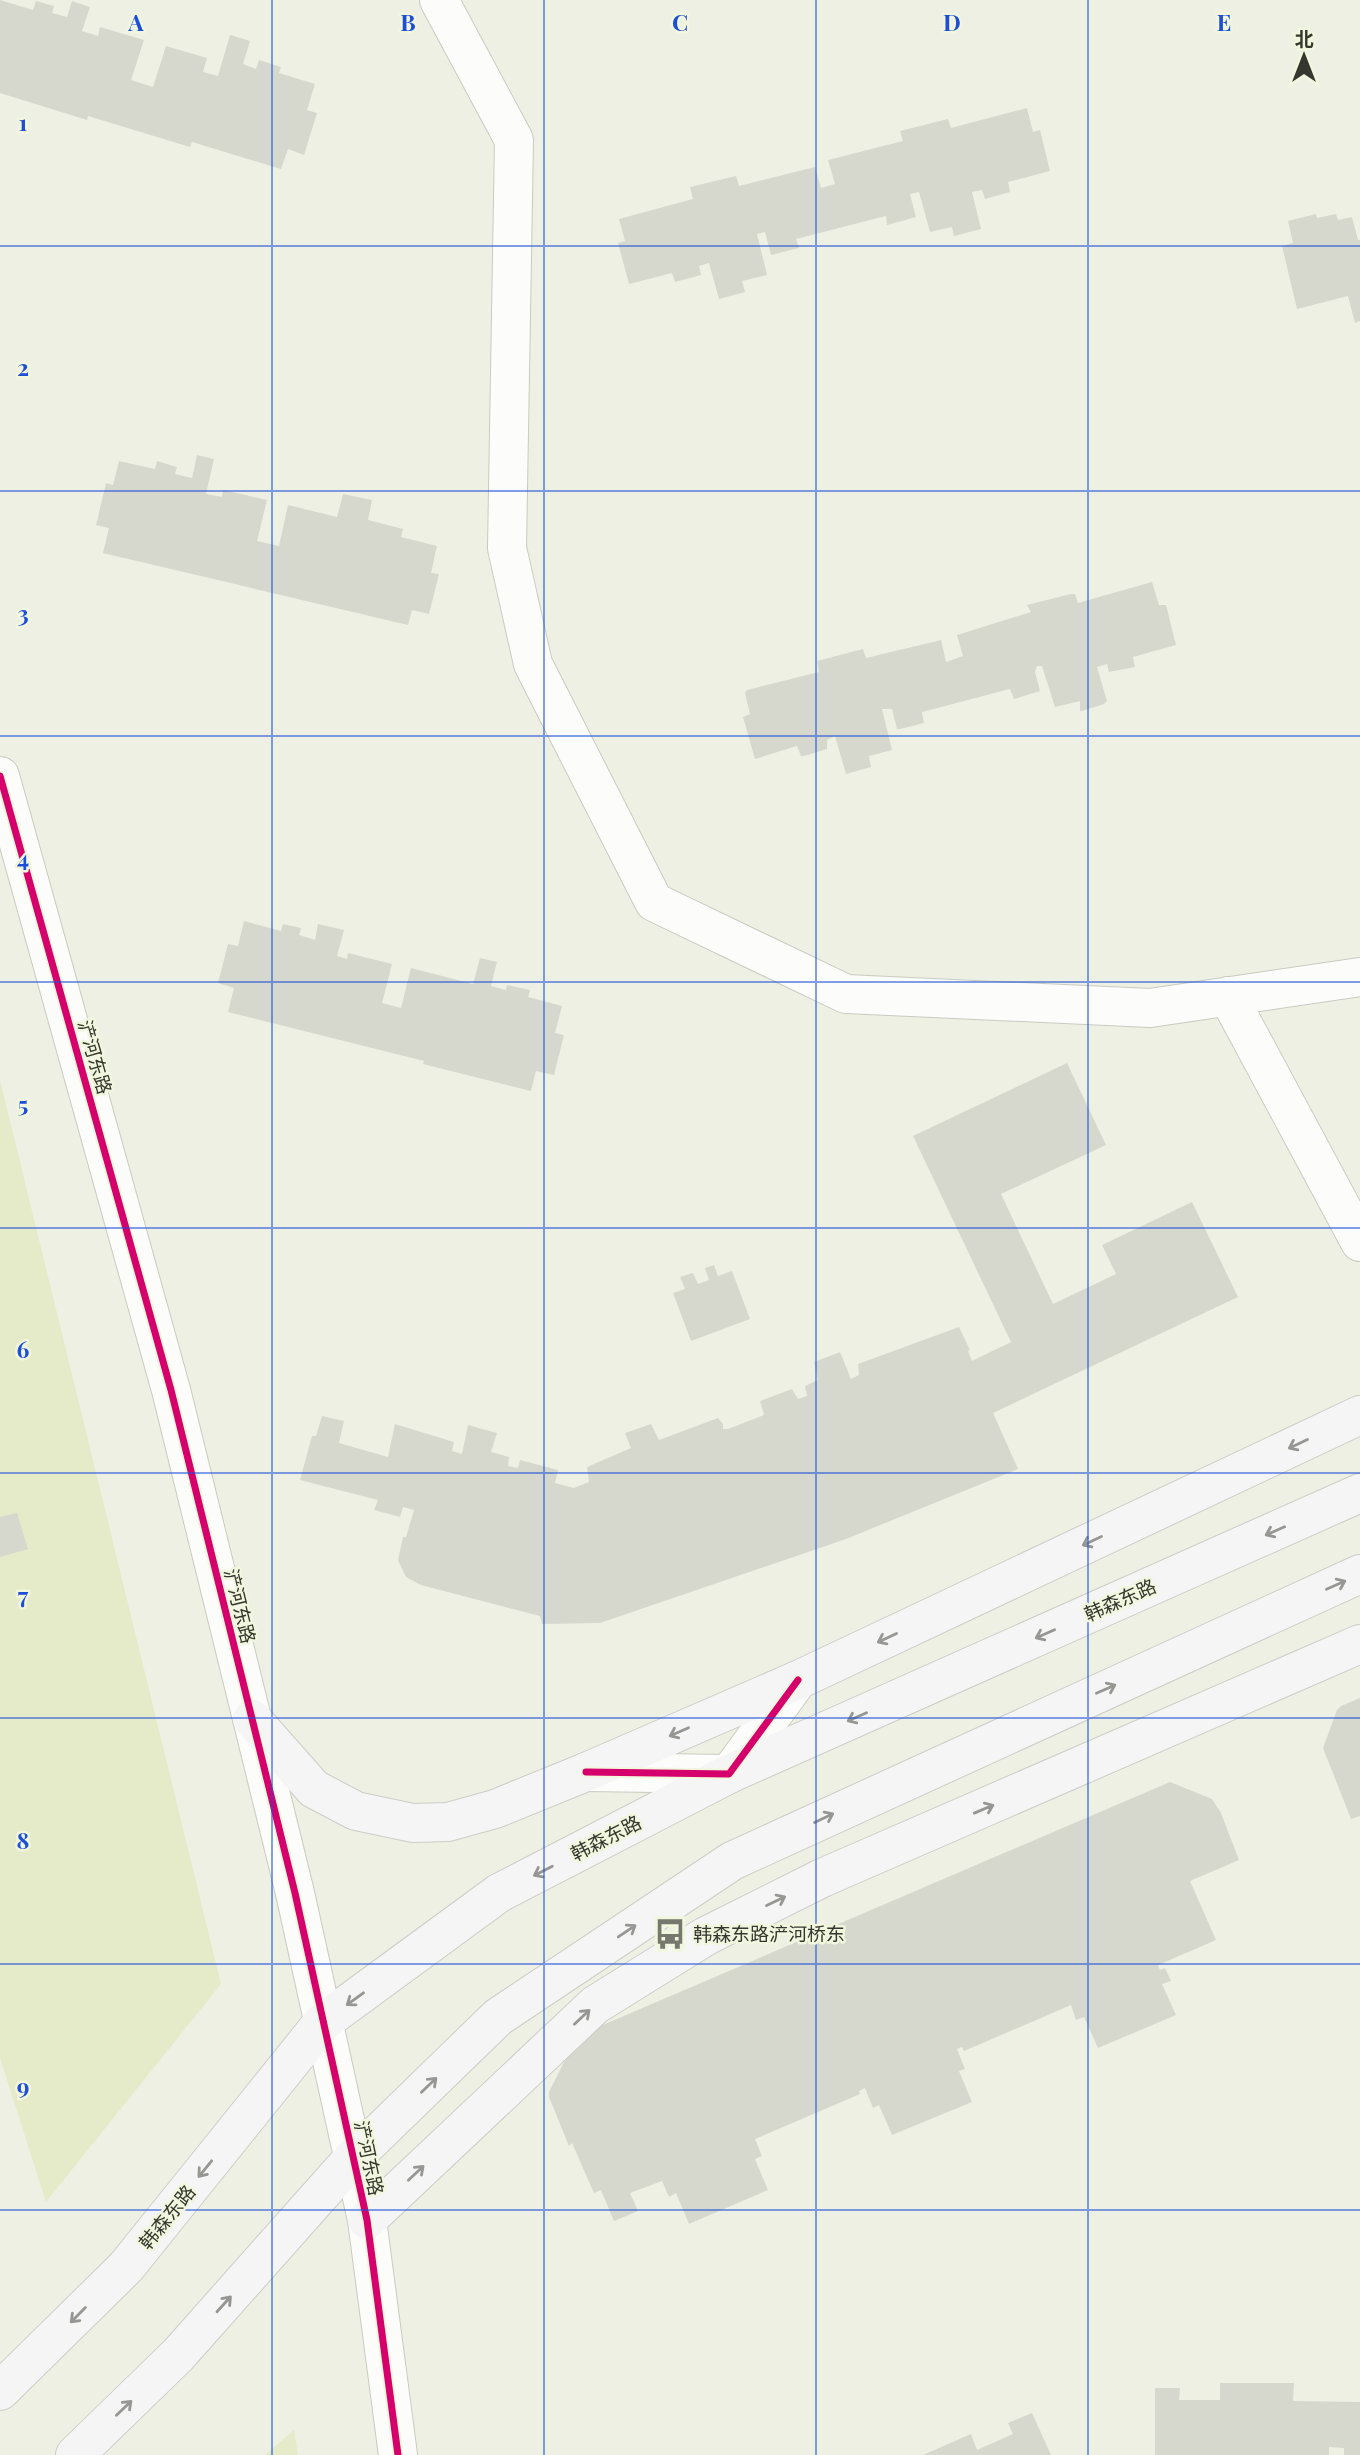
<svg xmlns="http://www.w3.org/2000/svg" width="1360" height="2455" font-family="'Playfair Display','Noto Sans SC',serif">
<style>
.green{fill:#e5ebc9}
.pier{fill:#eef0e4}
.building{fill:#d6d8ce}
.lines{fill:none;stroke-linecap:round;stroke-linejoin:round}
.minor-casing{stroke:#c9cbc1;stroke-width:40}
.major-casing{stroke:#cccdc7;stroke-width:40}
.minor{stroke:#fcfdfb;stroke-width:38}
.major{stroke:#f6f5f6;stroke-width:38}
.cycleway-casing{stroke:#f1f6de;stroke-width:11}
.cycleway{stroke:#d6006c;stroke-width:7}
.oneway{stroke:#969692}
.grid{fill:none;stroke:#1d4ed8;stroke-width:2;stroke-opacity:0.55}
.labels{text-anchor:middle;stroke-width:5;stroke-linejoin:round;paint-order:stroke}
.street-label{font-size:19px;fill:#35362d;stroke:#f1f6de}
.poi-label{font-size:19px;fill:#35362d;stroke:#f1f6de;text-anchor:start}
.grid-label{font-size:23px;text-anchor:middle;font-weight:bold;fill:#1d4ed8;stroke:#f1f6de;stroke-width:5;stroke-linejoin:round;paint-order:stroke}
</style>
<rect width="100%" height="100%" fill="#eef0e4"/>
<path class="green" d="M0 1080 221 1984 46 2202 0 2058Z
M294 2430 298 2455H265Z"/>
<path class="pier" d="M21 2234 35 2277 62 2455H0V2255Z"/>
<path class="building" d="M0 0 33 10 36 1 54 6 52 13 67 17 72 1 90 7 82 31 98 36 100 27 144 40 131 80 153 87 166 46 207 58 203 72 218 76 230 35 250 41 243 64 256 69 259 60 281 67 279 73 315 84 307 110 317 113 304 155 288 149 281 169 192 142 190 147 88 116 87 120 0 93Z
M1027 108 1033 132 1040 130 1050 171 1008 182 1010 192 985 199 982 190 972 192 981 229 954 236 952 227 930 232 919 192 910 194 916 217 887 225 886 216 796 239 799 248 771 255 765 232 757 234 767 275 742 281 745 292 719 299 709 263 699 266 701 275 675 282 672 273 629 284 618 243 625 241 619 219 693 199 690 187 736 176 739 186 815 167 821 188 835 184 828 160 903 141 900 131 948 119 951 128Z
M1316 214 1317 218 1336 214 1338 220 1352 217 1358 240H1360V321L1355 323 1348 296 1297 309 1282 246 1293 243 1288 221Z
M197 455 214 459 206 494 222 497 223 490 267 500 257 541 279 546 288 505 337 517 343 494 372 500 368 520 403 529 401 537 437 546 431 573 439 574 429 614 412 610 408 625 103 553 109 528 96 525 106 483 113 485 119 461 155 469 157 461 177 467 175 474 192 478Z
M1152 582 1159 605H1166L1176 645 1133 657 1135 667 1109 672 1107 664 1097 667 1107 701 1104 704 1082 711H1080V701L1055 707 1042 666H1037L1035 672 1040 691 1014 699 1010 689 922 712 924 723 900 729H897L892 709H882L892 750 869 756 871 767 846 774 835 736 827 740V749L804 756H801L797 746 755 759 743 717 750 714 745 693 747 690 819 672 817 661 863 649 866 658 941 640 946 662 963 656 957 635 1031 612 1027 605 1071 594H1075L1078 603Z
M244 921 281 931 283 924 301 928 299 935 315 940 318 924 344 930 337 956 347 959 348 953 392 964 382 1003 401 1008 411 968 473 984 480 958 497 962 491 986 506 990 507 985 530 990 528 997 562 1006 555 1033 564 1035 554 1075 536 1071 531 1091 423 1064 424 1061 228 1012 234 988 218 983 228 944 238 946Z
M1067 1063 1106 1145 1001 1194 1053 1304 1116 1274 1102 1245 1192 1202 1238 1297 993 1413 1018 1469 846 1539 600 1623 542 1624 540 1616 421 1585 406 1577 398 1560 403 1537H406L414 1510 403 1507 400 1517 374 1510 378 1500 300 1480 312 1436H316L322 1416 344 1421 339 1443 388 1457 395 1424 454 1442 452 1451 462 1454 468 1425 497 1433 491 1452 509 1457 508 1466 518 1468 520 1460 558 1470 555 1483 574 1488 589 1482 587 1467 631 1448 625 1433 651 1424 659 1440 718 1418 723 1424V1429H728L764 1415 760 1401 792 1389 798 1399 807 1396 805 1386 818 1380 814 1362 840 1352 851 1379 859 1375 858 1364 959 1327 970 1350 968 1351 972 1361 1011 1342 913 1136Z
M714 1265 718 1276 732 1271 750 1319 691 1341 673 1293 685 1289 680 1277 693 1273 698 1284 709 1280 705 1268Z
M17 1513 28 1549 0 1557V1517Z
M1360 1698V1816L1351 1819 1323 1748 1337 1710 1341 1706Z
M1170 1782 1212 1799 1221 1813 1239 1860 1190 1881 1216 1940 1158 1965 1160 1970 1165 1968 1171 1981 1162 1984 1176 2015 1098 2048 1084 2017 1076 2020 1071 2005 964 2051 962 2047 957 2049 965 2069 959 2071 972 2102 892 2135 879 2105 873 2108 865 2088 859 2091 860 2094 755 2139 762 2156 755 2159 768 2190 689 2224 676 2193 669 2197 662 2181 630 2193 638 2211 614 2221 601 2190 594 2193 572 2143 569 2146 549 2097V2092L577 2036Z
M1220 2383H1294L1293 2401 1360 2402V2455H1344V2448L1329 2447V2455H1155V2388H1180L1179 2400H1220Z
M1032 2413 1051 2455H923L971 2434 977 2450 1013 2434 1008 2423Z"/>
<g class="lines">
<defs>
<path id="minor" d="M439 0 514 140 507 548 533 664 654 902 846 994 1150 1008 1360 977
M0 776 171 1390 295 1893 367 2220 398 2455
M1228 996 1360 1242
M586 1772 729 1774 798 1680"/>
<path id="major" d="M252 1719 314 1789 356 1811 413 1823 448 1822 495 1809 586 1772 798 1680 1360 1415
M367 2220 595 2005 706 1936 822 1878 1360 1644
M0 2391 126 2267 323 2022 499 1893 729 1774 1360 1493
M75 2455 178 2355 353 2158 498 2017 732 1861 1360 1574"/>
</defs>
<use href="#minor" class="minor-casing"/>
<use href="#major" class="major-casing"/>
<use href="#minor" class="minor"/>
<use href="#major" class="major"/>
<defs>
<path id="cycleway" d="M0 776 171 1390 295 1893 367 2220 398 2455
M586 1772 729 1774 798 1680"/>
</defs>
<use href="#cycleway" class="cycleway-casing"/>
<use href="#cycleway" class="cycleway"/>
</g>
<defs><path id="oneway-shaft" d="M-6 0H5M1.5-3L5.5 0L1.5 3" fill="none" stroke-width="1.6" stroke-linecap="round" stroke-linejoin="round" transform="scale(1.75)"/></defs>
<g class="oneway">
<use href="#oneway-shaft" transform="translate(1298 1444) rotate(155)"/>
<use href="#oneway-shaft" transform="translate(1275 1531) rotate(156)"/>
<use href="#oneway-shaft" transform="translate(1092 1541) rotate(155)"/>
<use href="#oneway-shaft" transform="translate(1336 1585) rotate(-24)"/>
<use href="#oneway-shaft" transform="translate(1045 1634) rotate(156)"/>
<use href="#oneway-shaft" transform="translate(887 1638) rotate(155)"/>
<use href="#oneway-shaft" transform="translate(1106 1689) rotate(-24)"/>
<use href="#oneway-shaft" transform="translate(857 1717) rotate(156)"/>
<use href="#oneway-shaft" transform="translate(679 1732) rotate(156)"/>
<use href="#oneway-shaft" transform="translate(984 1809) rotate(-23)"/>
<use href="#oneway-shaft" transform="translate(824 1818) rotate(-25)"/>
<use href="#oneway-shaft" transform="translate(543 1871) rotate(153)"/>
<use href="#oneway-shaft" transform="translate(776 1901) rotate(-26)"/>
<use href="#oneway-shaft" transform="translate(627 1931) rotate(-34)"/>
<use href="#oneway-shaft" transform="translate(355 1999) rotate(144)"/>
<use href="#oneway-shaft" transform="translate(582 2017) rotate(-43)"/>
<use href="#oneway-shaft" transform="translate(429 2085) rotate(-44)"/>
<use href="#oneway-shaft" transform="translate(205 2169) rotate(129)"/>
<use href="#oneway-shaft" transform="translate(416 2173) rotate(-43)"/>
<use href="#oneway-shaft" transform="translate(224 2304) rotate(-48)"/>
<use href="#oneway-shaft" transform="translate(78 2315) rotate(135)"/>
<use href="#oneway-shaft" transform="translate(124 2408) rotate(-44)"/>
</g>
<path class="grid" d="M272 0V2455M544 0V2455M816 0V2455M1088 0V2455M0 246H1360M0 491H1360M0 736H1360M0 982H1360M0 1228H1360M0 1473H1360M0 1718H1360M0 1964H1360M0 2210H1360"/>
<defs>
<symbol id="bus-bare" viewBox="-9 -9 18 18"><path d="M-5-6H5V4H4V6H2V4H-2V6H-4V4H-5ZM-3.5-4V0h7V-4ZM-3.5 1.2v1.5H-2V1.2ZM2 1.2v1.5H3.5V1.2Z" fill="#76776d" stroke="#f1f6de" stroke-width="2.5" paint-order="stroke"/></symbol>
</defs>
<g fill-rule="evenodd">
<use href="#bus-bare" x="648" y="1912" width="44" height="44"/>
</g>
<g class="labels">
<g class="street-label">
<text transform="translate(95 1057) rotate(74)" y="7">浐河东路</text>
<text transform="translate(1120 1600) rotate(-24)" y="7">韩森东路</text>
<text transform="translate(240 1606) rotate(76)" y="7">浐河东路</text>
<text transform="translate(606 1838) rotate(-27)" y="7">韩森东路</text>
<text transform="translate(369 2158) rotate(78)" y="7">浐河东路</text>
<text transform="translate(167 2217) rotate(-51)" y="7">韩森东路</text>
</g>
<g class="poi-label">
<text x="693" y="1941">韩森东路浐河桥东</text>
</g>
</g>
<g class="grid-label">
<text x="136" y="31">A</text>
<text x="408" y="31">B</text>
<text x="680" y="31">C</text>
<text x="952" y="31">D</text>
<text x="1224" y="31">E</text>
<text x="23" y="131">1</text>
<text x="23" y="376">2</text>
<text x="23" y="622">3</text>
<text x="23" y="867">4</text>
<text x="23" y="1113">5</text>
<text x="23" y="1358">6</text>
<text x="23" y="1604">7</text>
<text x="23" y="1849">8</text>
<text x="23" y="2095">9</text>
</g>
<g transform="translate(1304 56)" stroke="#f1f6de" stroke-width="5" paint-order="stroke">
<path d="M0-5L12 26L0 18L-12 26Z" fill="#35362d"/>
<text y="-10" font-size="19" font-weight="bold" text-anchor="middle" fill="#35362d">北</text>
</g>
</svg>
